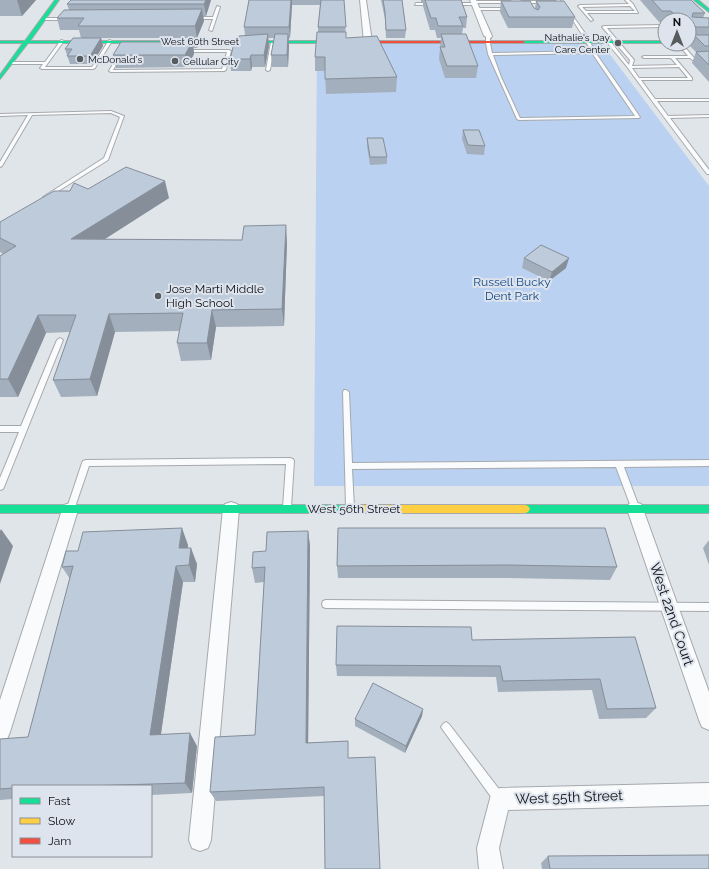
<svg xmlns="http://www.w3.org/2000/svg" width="709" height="869" font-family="Raleway,sans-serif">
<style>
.green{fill:#bad1f1}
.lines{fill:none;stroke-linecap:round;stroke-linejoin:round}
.lane-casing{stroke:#a6a9ac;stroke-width:2}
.street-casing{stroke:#a6a9ac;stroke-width:2}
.fast-casing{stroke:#a6a9ac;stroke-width:2}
.slow-casing{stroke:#a6a9ac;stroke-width:2}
.jam-casing{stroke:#a6a9ac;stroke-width:2}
.lane{fill:#fafbfc;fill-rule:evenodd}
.street{fill:#fafbfc;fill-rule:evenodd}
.fast{fill:#16e098;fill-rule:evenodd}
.slow{fill:#ffcf43;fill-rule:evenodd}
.jam{fill:#f24e42;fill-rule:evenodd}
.wall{fill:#a3afbc}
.shaded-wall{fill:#858e99}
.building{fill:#becbdb;stroke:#858e99}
.poi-dot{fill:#585b5e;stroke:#dde4ed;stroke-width:1.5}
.labels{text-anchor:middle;stroke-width:4;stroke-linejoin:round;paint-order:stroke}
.far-poi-label{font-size:10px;fill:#0e1013;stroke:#dde4ed;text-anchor:start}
.far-street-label{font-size:10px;fill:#0e1013;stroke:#dde4ed}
.park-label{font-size:12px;fill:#134686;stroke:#dde4ed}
.poi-label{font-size:12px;fill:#0e1013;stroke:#dde4ed;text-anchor:start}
.street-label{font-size:12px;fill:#0e1013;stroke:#dde4ed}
.near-street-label{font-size:14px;fill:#0e1013;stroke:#dde4ed}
</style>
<rect width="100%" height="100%" fill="#e0e5ea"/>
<path class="green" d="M599 40 709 186V486H314L317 42Z"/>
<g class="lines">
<defs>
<path id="lane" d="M556 0H560L561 2 559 3H522L520 2 522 1H557Z
M625 0H629L633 4 638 13H587L593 20 591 21 578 6 580 5 629 4ZM630 6 635 11H586L582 7Z
M474 1H510L512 2 510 3H473Z
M416 3H433L435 4 433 5H415Z
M453 3H475L477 4 475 5H452Z
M217 6 220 7 212 31 209 30 213 19H195L193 18 195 17H213Z
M477 8H509L511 9 509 10H476Z
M570 12 587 36 595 52 640 117 639 118 519 120 517 119 488 54 486 43V36L488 35 490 36V43L492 53 591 51 583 36 568 13ZM592 53 635 116 520 118 501 77 493 55Z
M43 18H66L68 19 66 20H42Z
M665 25V27L607 28 634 60 632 66 677 65 671 58H644L642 57 644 56H688L678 44H682L695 59H709V61H694L690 58H675L692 78V80H641L655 99H709V101H657L668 116 709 115V117L670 118 709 170V174H707C682 141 658 109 633 75 625 63 615 53 606 41L609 35 602 27 604 26ZM611 38 630 60 629 65 610 41ZM679 67 688 78H639L632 68Z
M61 40 64 41 45 67H92L109 40 112 41 95 68 93 69H42L40 68 43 64H11L9 63 11 62H45Z
M273 41 275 42 270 70 268 71 266 70 271 42Z
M185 50H229L231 51 226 70 224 71 111 72 109 71 118 55 120 54 122 55 113 70 222 69 227 52H184Z
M111 111 124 116 108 160 47 198 43 197 104 158 120 117 111 113 32 115 2 166 0 167V162L28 115 0 116V114Z
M60 338 63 340 4 487 3 489 0 490V478L19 432H0V426H21L57 340Z
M344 390H346L349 392 352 463 709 460V466L624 467 639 507 638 509 635 510 632 509 631 507 616 467 352 469 354 508 353 510 350 511 347 510 346 508 343 392Z
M290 458 293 459 294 461 291 507 290 509 287 510 284 509 283 507 286 464 89 466 74 510 71 511 68 510 67 508 82 463 83 461 86 460Z
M326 600 709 603V611L326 608 323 607 322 604 323 601Z
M446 722 449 724 502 793 503 797 502 801 498 802 494 801 443 730 441 727 443 724Z"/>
<path id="street" d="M360 0H366L372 42 368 44 364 42Z
M470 0H476L492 36 491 38 484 36Z
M231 502 237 504 239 509 211 840 208 848 200 851 192 848 189 840 223 509 225 504Z
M635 502 641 504 643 509 709 692V730L702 727 699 720 627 509 629 504Z
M70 503 76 505 78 510 10 732 7 739 0 742V700L62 510 64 505Z
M709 783V805L508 810 499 848 503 869H479L477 848 492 791 500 788Z"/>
<path id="fast" d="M55 0H59L30 41H363L365 42 363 43H28L0 79V75L23 43H0V41H25Z
M694 0H698L709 9V12Z
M523 41H665V43H521Z
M0 505H348L351 506 353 509 351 512 348 513H0Z
M525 505H709V513H525L522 512 520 509 522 506Z"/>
<path id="slow" d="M348 505H525L528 506 530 509 528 512 525 513H348L345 512 343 509 345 506Z"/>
<path id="jam" d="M363 41H523L525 42 523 43H361Z
M689 41H709V43H689Z"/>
</defs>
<use href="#lane" class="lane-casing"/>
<use href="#street" class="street-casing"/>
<use href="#fast" class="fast-casing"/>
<use href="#slow" class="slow-casing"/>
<use href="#jam" class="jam-casing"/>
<use href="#lane" class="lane"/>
<use href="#street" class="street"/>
<use href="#fast" class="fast"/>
<use href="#slow" class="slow"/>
<use href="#jam" class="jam"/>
</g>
<path class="wall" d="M0 0H36L22 16H0Z
M71 0H211L206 16H203L204 21 197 38H81L79 30H60L57 18 69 10 67 4Z
M249 0H344L346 38 397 77 396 92 326 94 325 71H315V57L318 32V27L320 5H292L290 38H289V46L288 67H272L271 55 274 38H268L269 46 265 67H252L251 71H231L230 59 238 40 245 35 244 27Z
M381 0H402L406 30 405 38H386L385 19Z
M421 0H461L467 17 466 28H463L462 34 478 66 476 78H445L439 59 441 38H437L435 30H430L423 6V2H421Z
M640 0H691L705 13 703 18H709V82L692 63 696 52 690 46 693 38H689V20H665V22H659Z
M501 1 535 9 536 1 575 17 572 28H508L500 12Z
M101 38 103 46 92 64H70L65 49Z
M193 43H197L198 47 197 48H194V54L187 67 116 68 113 55Z
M463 130 485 146 484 155 467 154 462 139Z
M367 138 387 157V164L370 165 367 146Z
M88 189 169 198 104 239 287 242 284 326 216 327 211 360 181 361 177 343 180 331 115 332 97 396 61 397 53 380 70 332 46 333 18 397H0V256L3 254 0 252V222L70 191Z
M524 258 566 268 549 281 522 268Z
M338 528 617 567 610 580 504 578H338L337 566Z
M308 531 310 546 308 743 348 741 324 796 216 801 210 792 255 735 264 582 255 583 252 568 266 551Z
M709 540V565L703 548Z
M188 545V548L197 564 195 582H183L161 734 197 746 192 793 151 795V786H13V799L0 800V739L28 737 70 579 62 567Z
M635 637 656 708 646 718 599 719 592 690 498 692 496 677 337 676 336 665 472 640Z
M423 709 422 716 405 753 355 726V719Z
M548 856 709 869H542L541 863Z"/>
<path class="shaded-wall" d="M17 0H36L22 16Z
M206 0H211L206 16 204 4Z
M291 0H292V5L290 38 289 27Z
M202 9 204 21 197 38 195 26Z
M268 34 269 46 265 67 264 55Z
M288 34 289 46 288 67 287 55Z
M101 38 103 46 92 64 90 56Z
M192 42 194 54 187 67 185 55Z
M251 55 252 67 251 71 250 59Z
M165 181 169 198 77 257 71 239Z
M286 225 287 242 284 326 282 309Z
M569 258 566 268 549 281 552 272Z
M212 310 216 327 211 360 207 343Z
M109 314 115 332 97 396 90 379Z
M38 315 46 333 18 397 8 379Z
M182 528 188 545 185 565 179 548Z
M1 529 13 546 0 584V531Z
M308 531 310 546 308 754 306 743Z
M191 548 197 564 195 582 189 565Z
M176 566 183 582 159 747 150 735Z
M423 709 422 716 405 753 406 746Z
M190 733 197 746 192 793 185 783Z"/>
<path class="building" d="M71 0H206L204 4H67Z
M249 0H291L289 27H244Z
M321 0H344L346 27H318Z
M383 0H402L406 30H386L385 12Z
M425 0H461L467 17H459L463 26H438L436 18H431Z
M652 0H691L705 13H693L692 17 709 18V27H693L691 32 689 30V20H680L671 11H662Z
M501 1H530L534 8 538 10 540 7 536 1H564L575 17H509Z
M202 9 195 26H78L84 18H57L64 10Z
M317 32H346V38L377 36 397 77 325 79V57H315Z
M268 34 264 55H251L250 59H230L235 40H238L239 36Z
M275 34H288L287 55H271Z
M441 34H466L478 66H447L440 47H445Z
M694 35H709V46H705Z
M73 38H101L90 56H67L72 49H65Z
M121 42H192L185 55H113Z
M709 51V65L696 52Z
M463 130H479L485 146 468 145Z
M367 138H383L387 157H370Z
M126 167 165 181 71 239 242 240 244 226 286 225 282 309 212 310 207 343H177L183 313 109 314 90 379 53 380 76 315H38L8 379H0V256L16 246 0 238V222L54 191H70L74 183 88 189Z
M541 245 569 258 552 272 524 258Z
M182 528 179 548H191L189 565 176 566 150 735 190 733 185 783 84 786H13V788L0 789V739L28 737 73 566 62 567 66 551H78L83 532Z
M338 528H605L617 567 508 565 337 566Z
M308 531 306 743 348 741V758L375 757 380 869H325L324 787 210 792 215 737 255 735 265 567 252 568 253 552 266 551 267 532Z
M337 626 471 627 472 640 635 637 656 708 607 709 600 679 503 681 500 666 336 665Z
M373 683 423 709 406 746 355 719Z
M709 855V869H550L548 856Z"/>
<g class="poi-dot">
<circle cx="618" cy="43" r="4"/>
<circle cx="80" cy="59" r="4"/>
<circle cx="175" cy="61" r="4"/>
<circle cx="158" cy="296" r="4"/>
</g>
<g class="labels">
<g class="far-poi-label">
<text x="610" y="41" text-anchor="end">Nathalie's Day<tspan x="610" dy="12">Care Center</tspan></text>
<text x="88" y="63">McDonald's</text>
<text x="183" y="65">Cellular City</text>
</g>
<g class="far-street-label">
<text x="200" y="45">West 60th Street</text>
</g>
<g class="park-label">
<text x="512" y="286">Russell Bucky<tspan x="512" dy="14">Dent Park</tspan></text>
</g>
<g class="poi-label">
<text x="166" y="293">Jose Marti Middle<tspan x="166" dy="14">High School</tspan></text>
</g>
<g class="street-label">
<text x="354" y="513">West 56th Street</text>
</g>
<g class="near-street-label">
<text transform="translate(672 614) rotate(71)" y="5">West 22nd Court</text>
<text transform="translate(569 797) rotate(-2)" y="5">West 55th Street</text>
</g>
</g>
<rect x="12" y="785" width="140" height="72" fill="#dde4ed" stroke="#8a8f96"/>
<rect x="20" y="798" width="20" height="6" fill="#16e098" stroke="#8a8f96"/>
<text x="48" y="805" font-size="12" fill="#0e1013">Fast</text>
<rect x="20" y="818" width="20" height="6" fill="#ffcf43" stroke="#8a8f96"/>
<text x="48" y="825" font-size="12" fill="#0e1013">Slow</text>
<rect x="20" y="838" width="20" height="6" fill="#f24e42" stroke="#8a8f96"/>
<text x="48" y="845" font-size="12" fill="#0e1013">Jam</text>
<g transform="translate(677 32)"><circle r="19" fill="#dde4ed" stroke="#8a8f96"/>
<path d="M0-3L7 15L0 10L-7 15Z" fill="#585b5e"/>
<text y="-6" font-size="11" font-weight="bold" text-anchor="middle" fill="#0e1013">N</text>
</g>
</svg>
